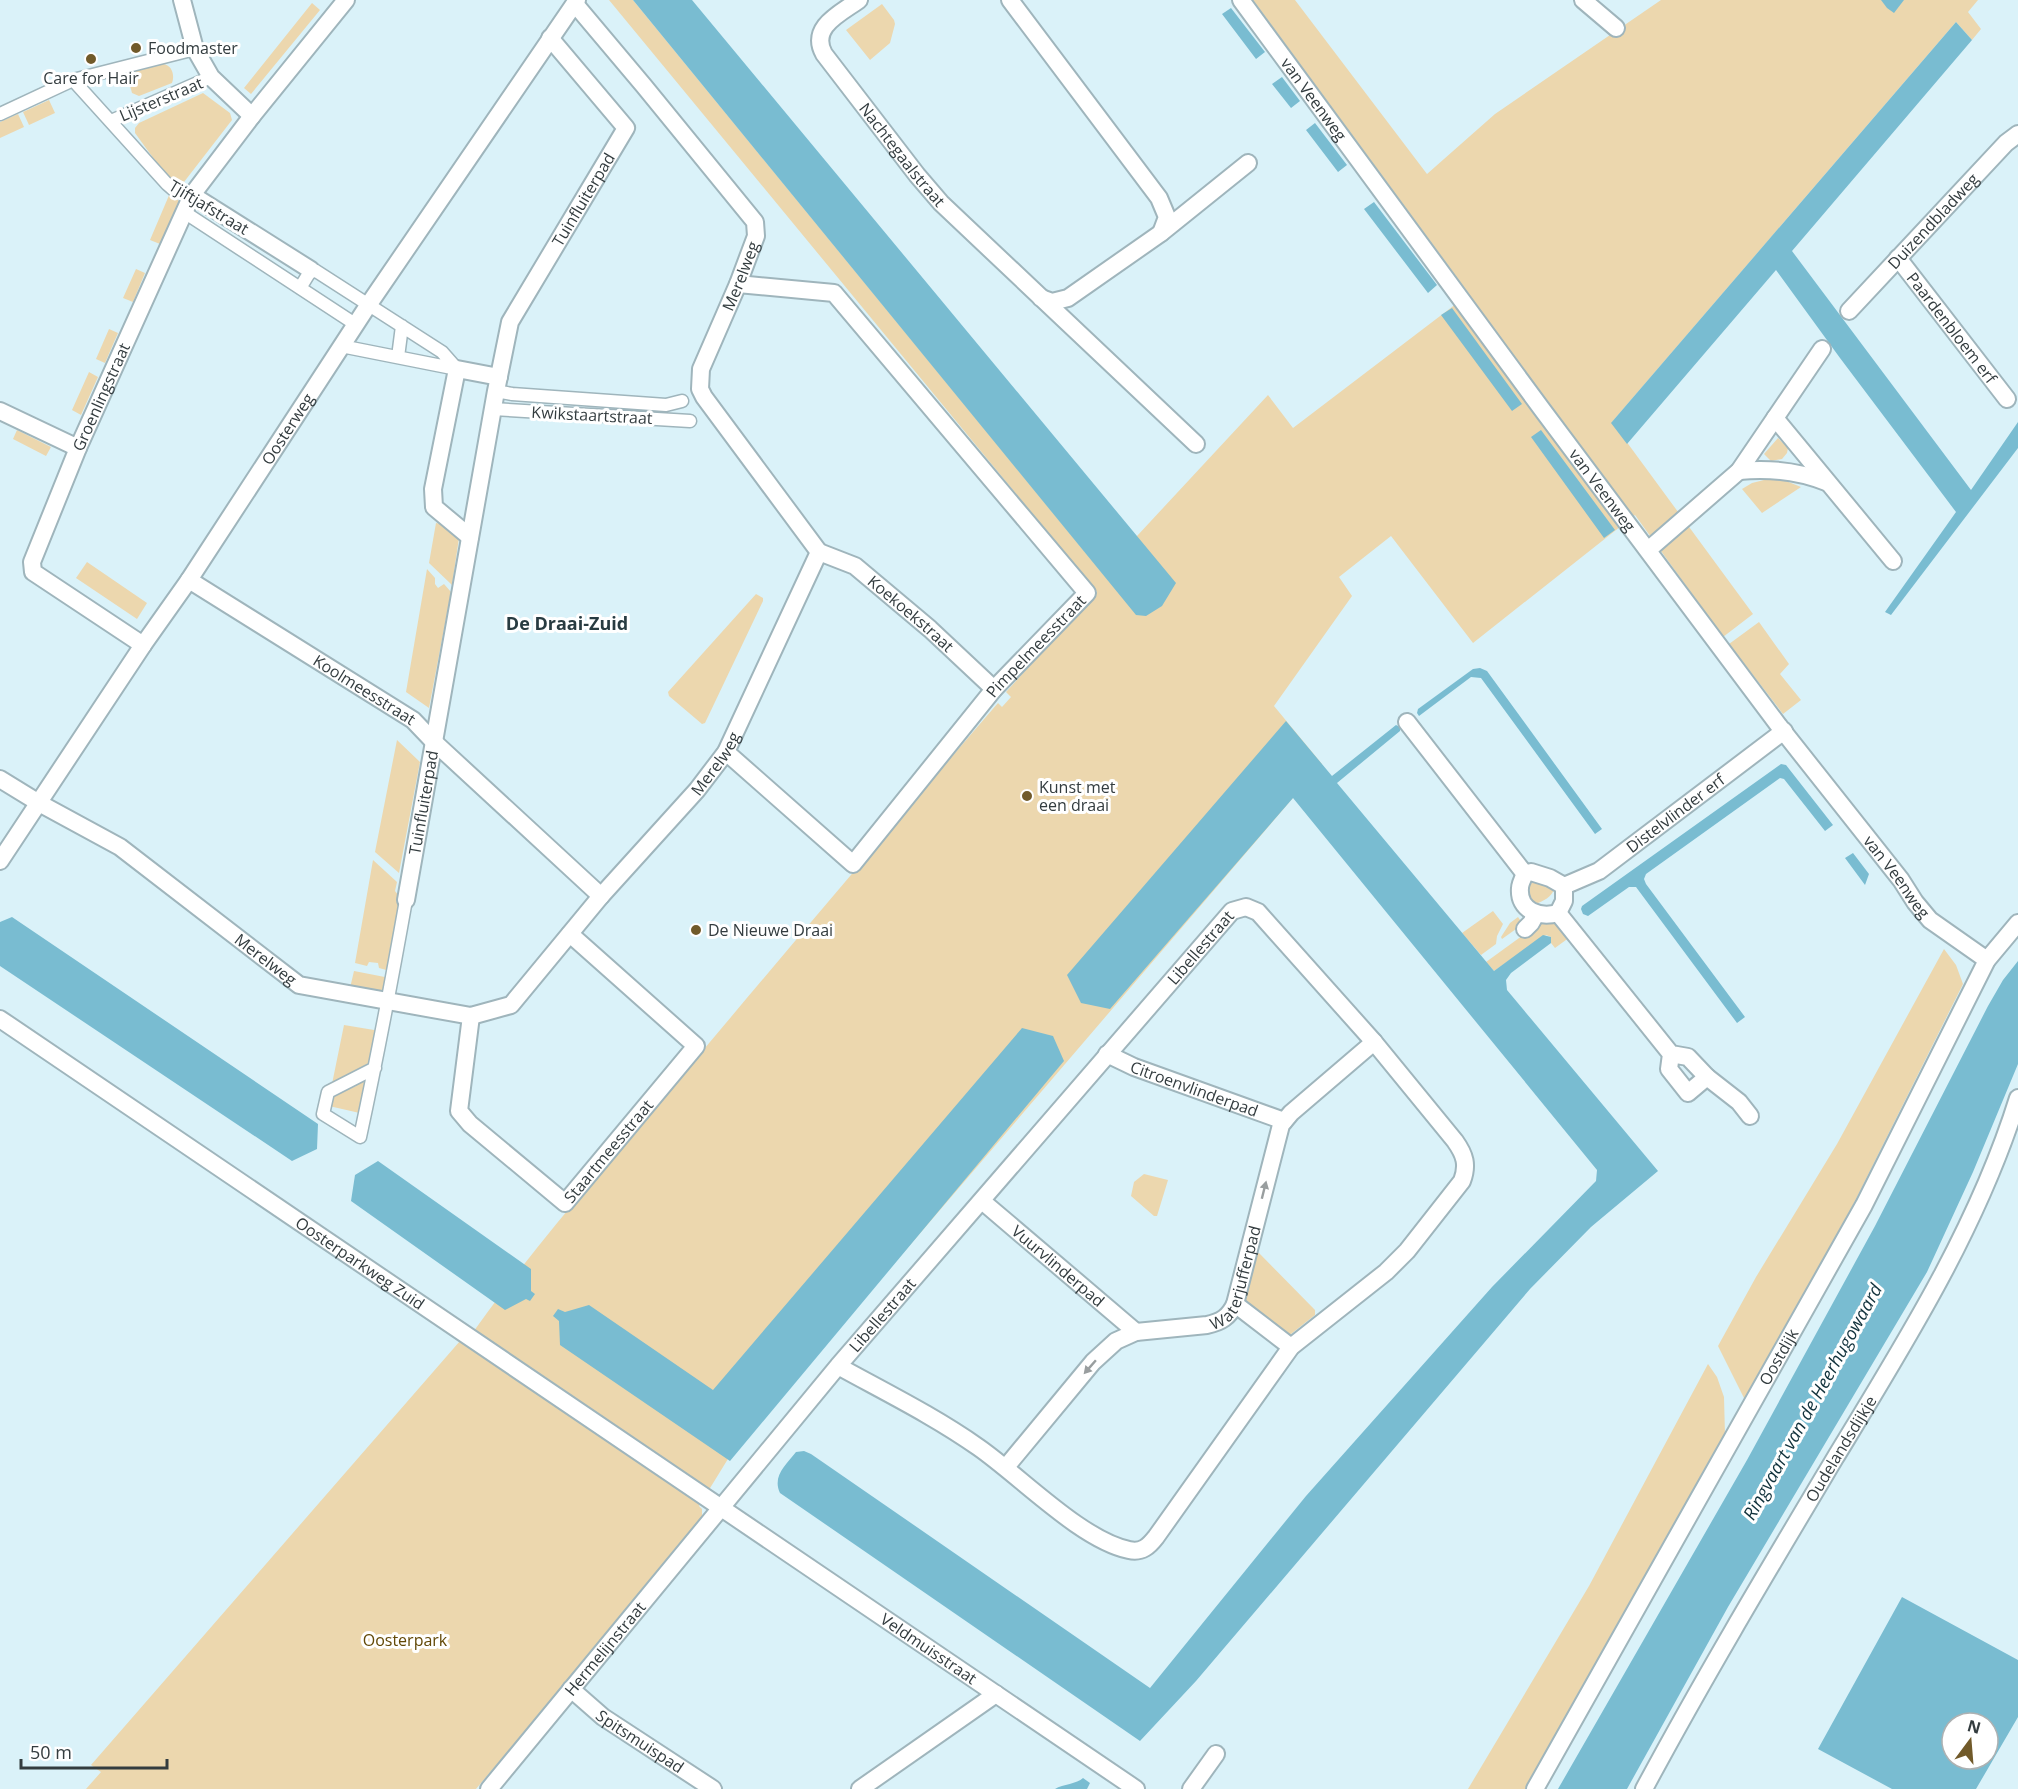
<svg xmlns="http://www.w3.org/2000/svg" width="2018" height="1789" font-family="'Open Sans',sans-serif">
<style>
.green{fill:#ecd7ae}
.water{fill:#79bcd1;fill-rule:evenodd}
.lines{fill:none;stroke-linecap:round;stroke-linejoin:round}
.pedestrian-casing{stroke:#9fb5bc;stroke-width:15}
.minor-casing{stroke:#9fb5bc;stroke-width:20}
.pedestrian{stroke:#fff;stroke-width:12}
.minor{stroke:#fff;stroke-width:16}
.oneway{fill:#999e9f}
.poi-dot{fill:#715a2a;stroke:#fff;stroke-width:2}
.labels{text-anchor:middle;stroke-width:6;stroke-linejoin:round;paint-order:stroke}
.poi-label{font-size:16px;fill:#333c3f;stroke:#fff;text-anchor:start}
.street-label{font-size:16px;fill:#333c3f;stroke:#fff}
.park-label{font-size:16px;fill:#624806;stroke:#fff}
.neighbourhood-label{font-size:18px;font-weight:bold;fill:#283b41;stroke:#fff}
.water-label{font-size:18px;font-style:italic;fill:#10313b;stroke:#fff}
</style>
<rect width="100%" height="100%" fill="#daf2f9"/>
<path class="green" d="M609 0H633L1108 580 1137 536 1268 395 1293 428 1469 294 1253 0H1295L1427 174 1495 114 1661 0H1978L1968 12 1981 29 1972 40 1956 22 1612 422 1753 614 1723 637 1635 515 1473 643 1391 536 1339 577 1352 596 1274 706 1322 764 731 1454 699 1506 702 1509V1521L476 1789H86L101 1772 91 1765 460 1341 465 1344C529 1251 606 1166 678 1080 784 954 890 828 998 703L1002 707 1011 697 1006 692 1097 592Z
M312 3 320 10 251 94 244 88Z
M882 4 894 20 895 24 890 43 870 60 846 30Z
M163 64C172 65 175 75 172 83L139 96 132 93 128 78 129 73Z
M203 93 230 113 232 120 184 182 175 184 170 181 135 133V128L139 123Z
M49 100 55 113 29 125 23 112Z
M18 114 24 127 0 138V122Z
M170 193 179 201 160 244 150 240Z
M136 269 145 273 133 302 123 298Z
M109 329 118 333 105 363 96 359Z
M89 372 98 377 81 415 72 410Z
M17 430 51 447 46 456 13 439Z
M1778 438 1788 448 1787 453 1782 459 1771 461 1764 454Z
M1768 479 1786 481 1801 487 1762 513 1742 489 1752 483Z
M436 523 449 526 459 538 452 585 429 563Z
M87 562 147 603 137 619 76 578Z
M427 569 435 578V584L438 588 444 584 451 592 429 708 406 692Z
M756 594 763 598V601L705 723 702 724 669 696 668 692Z
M1759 622 1789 664 1780 674 1801 700 1783 714 1729 644Z
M397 740 420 762 399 873 375 852Z
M373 860 397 882 395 891 402 900 390 971 379 968 378 963 369 962 367 966 355 963Z
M1535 879 1554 889C1552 897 1543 901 1536 904L1530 899V885Z
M1493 911 1503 924 1497 936 1496 944 1481 955 1462 933Z
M1518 917 1523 924 1502 939 1501 937 1510 923Z
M1551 921 1557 922 1570 937 1555 948 1551 943V937L1546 935 1494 971 1486 962 1541 922Z
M1944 949 1956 965 1963 984 1853 1205 1745 1400 1718 1346 1756 1277 1837 1144Z
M354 971 390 978 387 995 350 988Z
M344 1025 380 1031 374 1060 332 1084Z
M372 1071 364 1114 329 1106 330 1096 347 1087 349 1089 356 1086 355 1081Z
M1144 1174 1168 1180 1157 1216H1154L1131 1196 1134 1182Z
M1259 1253 1315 1310V1315L1291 1334H1287L1245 1301 1256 1255Z
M1708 1364 1717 1377 1724 1397 1725 1435 1525 1789H1468L1589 1586Z"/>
<path class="water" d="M633 0H692L1176 583 1162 606 1146 616 1136 615Z
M1881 0H1904L1894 13 1887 8Z
M1231 8 1265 52 1256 59 1222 14Z
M1956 22 1972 40 1792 251 1971 490 2018 422V448L1891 615 1885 612 1956 512 1840 358 1776 270 1627 444 1611 423Z
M1282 77 1300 101 1291 108 1272 84Z
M1315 123 1347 165 1338 172 1306 130Z
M1374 202 1437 285 1428 293 1364 209Z
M1452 308 1522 404 1512 411 1441 315Z
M1541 430 1615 530 1604 538 1531 437Z
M1480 668 1487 671 1602 829 1595 834 1481 678 1471 677 1419 716 1417 713 1418 709 1473 669Z
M1286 721 1332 776 1396 725 1400 727V731L1337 783 1494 971 1543 935 1551 937V943L1511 973 1506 980 1507 990 1658 1171 1591 1227 1530 1289 1196 1681 1140 1741 780 1493C772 1476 786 1465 796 1452L804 1451 811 1454 1150 1688 1306 1496 1492 1287 1596 1181 1597 1170 1293 798 1110 1009 1081 1003 1067 975Z
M1781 764 1786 765 1833 825 1825 831 1784 779 1780 778 1646 874 1644 879 1646 884 1745 1017 1737 1023 1636 887H1629L1588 916 1583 914 1581 909 1582 906Z
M1853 853 1869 874 1865 885 1845 858Z
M12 917 318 1124 317 1149 292 1161 0 966V922Z
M2018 961V1064L1973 1172 1927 1272 1728 1607 1627 1789H1558L1747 1460 1875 1226 1988 1006 2003 980Z
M1022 1028 1053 1036 1064 1061 730 1461 560 1345 559 1321 553 1316 558 1309 565 1312 589 1305 713 1390Z
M378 1161 531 1269V1291L535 1294 530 1301 526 1299 505 1310 351 1201 355 1175Z
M1902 1597 2018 1660V1717L1976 1789H1892L1818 1749ZM1952 1723H1988V1759H1952Z
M1083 1778 1090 1783 1087 1789H1055C1063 1784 1077 1784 1083 1778Z"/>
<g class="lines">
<defs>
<path id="pedestrian" d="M73 80 167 184 174 190 192 195
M0 114 73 80 195 49
M111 121 211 77
M184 212 355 324
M300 288 311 270 316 271 442 352 457 369
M341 346 457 369
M398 357 402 326
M496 391 512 394 666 405 682 401
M493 409 690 421
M375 1068 328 1092 323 1114 360 1137C377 1058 392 979 406 900"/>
<g id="minor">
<path d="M182 0 195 49 211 77 252 116"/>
<path id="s1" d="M859 0C841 13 809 27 824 54L917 175 941 203 1196 444"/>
<path d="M1010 0 1159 198 1167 217 1161 233"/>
<path id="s2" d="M1241 0 1541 408 1779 726 1901 880 1915 902 1930 920 1987 960"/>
<path d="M1583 0 1616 28"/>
<path d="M192 195 311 270"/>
<path id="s3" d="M1898 258 2007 399"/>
<path d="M1041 298 1052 302 1068 298 1161 233 1248 163"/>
<path id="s4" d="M1849 311 2006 143 2018 134"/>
<path d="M0 411 78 448"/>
<path d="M1775 418 1893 561"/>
<path d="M1739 471C1769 468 1798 471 1826 482"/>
<path d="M470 537 434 507 433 489 457 369 499 377"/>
<path d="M1648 550 1739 471 1822 349"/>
<path id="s5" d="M819 552 855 566 930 629 994 689"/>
<path id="s6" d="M189 580 413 720 434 742 601 896"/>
<path id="s7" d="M143 645 33 572 32 562 78 448 192 195 252 116 346 0"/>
<path d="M1407 722 1525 874"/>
<path id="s8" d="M726 752 853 864 994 689 1087 593 834 293 738 284"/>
<path id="s9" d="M0 779 39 803 120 847 299 985 471 1016 511 1005 601 896 697 790 726 752 819 552 704 397 700 389 701 369 738 284 756 236 755 222 644 86 575 4"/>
<path id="s10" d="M0 861 143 645 189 580 369 304 577 0"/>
<path id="s11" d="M1564 886 1550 878 1531 872 1525 874C1523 878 1520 884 1520 888 1518 911 1540 918 1558 913L1564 901V886L1599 871 1784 731"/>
<path id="s12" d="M406 900 496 391 510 322 626 128 550 38"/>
<path d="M1558 913 1671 1054 1688 1057 1707 1077 1688 1093 1669 1069 1671 1054"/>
<path d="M1525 929 1531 923 1536 914"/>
<path id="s13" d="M471 1016 459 1111 470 1124 565 1203 696 1046 570 934"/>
<path id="s14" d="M0 1019 1136 1789"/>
<path id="s15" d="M1107 1054 1134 1067 1284 1121"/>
<path d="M1707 1077 1739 1102 1750 1116"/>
<path id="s16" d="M982 1201 1136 1332"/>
<path d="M1235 1304 1291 1347"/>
<path id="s17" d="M1006 1467 1093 1362 1116 1341 1136 1332 1207 1325C1221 1322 1229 1317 1235 1304L1281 1125 1291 1113 1374 1042"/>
<path id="s18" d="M571 1689 603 1717 713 1789"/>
<path id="s19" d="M489 1789 838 1366 1232 911 1246 907 1258 912 1374 1042 1455 1141C1465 1155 1468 1165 1462 1181L1407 1251 1386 1272 1291 1347 1156 1537C1149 1546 1142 1553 1129 1550 1081 1540 1020 1476 978 1447 934 1416 885 1392 838 1366"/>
<path d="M860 1789 996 1694"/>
<path d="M1191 1789 1216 1754"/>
<path id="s20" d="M1535 1789 1864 1205 1987 960 2018 923"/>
<path id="s21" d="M1644 1789C1704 1677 1770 1567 1835 1458 1905 1343 1978 1227 2018 1098"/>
</g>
</defs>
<use href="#pedestrian" class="pedestrian-casing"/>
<use href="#minor" class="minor-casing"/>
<use href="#pedestrian" class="pedestrian"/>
<use href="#minor" class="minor"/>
</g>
<defs><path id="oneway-solid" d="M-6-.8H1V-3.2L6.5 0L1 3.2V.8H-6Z" transform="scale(1.5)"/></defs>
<g class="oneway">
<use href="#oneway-solid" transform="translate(1264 1190) rotate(-76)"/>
<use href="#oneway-solid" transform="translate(1090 1367) rotate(131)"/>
</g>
<g class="poi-dot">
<circle cx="136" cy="48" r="6"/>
<circle cx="91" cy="59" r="6"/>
<circle cx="1027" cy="796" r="6"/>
<circle cx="696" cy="930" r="6"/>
</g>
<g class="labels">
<g class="poi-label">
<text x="148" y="54">Foodmaster</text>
<text x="91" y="84" text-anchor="middle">Care for Hair</text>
<text x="1039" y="793">Kunst met<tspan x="1039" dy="18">een draai</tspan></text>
<text x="708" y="936">De Nieuwe Draai</text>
</g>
<g class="street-label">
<text transform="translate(161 99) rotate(-23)" y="6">Lijsterstraat</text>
<text dy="6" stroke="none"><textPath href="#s2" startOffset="123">van Veenweg</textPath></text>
<text dy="6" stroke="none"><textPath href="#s1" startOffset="200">Nachtegaalstraat</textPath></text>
<text dy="6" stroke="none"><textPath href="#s12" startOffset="730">Tuinfluiterpad</textPath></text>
<text transform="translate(209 207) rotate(31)" y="6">Tjiftjafstraat</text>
<text dy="6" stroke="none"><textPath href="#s4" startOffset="123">Duizendbladweg</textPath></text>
<text dy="6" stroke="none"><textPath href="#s9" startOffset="1456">Merelweg</textPath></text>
<text dy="6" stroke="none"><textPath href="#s3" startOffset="88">Paardenbloem erf</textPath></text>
<text dy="6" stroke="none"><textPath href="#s7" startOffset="321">Groenlingstraat</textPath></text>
<text transform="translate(592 415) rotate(3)" y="6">Kwikstaartstraat</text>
<text dy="6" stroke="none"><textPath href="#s10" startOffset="519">Oosterweg</textPath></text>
<text dy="6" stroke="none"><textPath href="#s2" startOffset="609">van Veenweg</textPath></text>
<text dy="6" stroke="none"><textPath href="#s5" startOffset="112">Koekoekstraat</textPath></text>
<text dy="6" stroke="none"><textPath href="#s8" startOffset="454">Pimpelmeesstraat</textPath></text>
<text dy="6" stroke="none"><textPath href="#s6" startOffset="207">Koolmeesstraat</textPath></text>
<text dy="6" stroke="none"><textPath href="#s9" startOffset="897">Merelweg</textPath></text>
<text dy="6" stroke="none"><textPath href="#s12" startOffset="99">Tuinfluiterpad</textPath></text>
<text dy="6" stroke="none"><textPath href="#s11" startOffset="274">Distelvlinder erf</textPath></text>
<text dy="6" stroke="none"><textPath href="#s2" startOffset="1095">van Veenweg</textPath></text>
<text dy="6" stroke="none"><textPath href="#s19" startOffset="1102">Libellestraat</textPath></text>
<text dy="6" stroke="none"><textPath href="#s9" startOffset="322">Merelweg</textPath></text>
<text dy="6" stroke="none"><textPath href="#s15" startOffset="94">Citroenvlinderpad</textPath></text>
<text dy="6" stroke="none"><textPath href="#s13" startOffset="304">Staartmeesstraat</textPath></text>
<text dy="6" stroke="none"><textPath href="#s14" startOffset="435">Oosterparkweg Zuid</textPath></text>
<text dy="6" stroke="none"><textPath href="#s16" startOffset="100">Vuurvlinderpad</textPath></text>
<text dy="6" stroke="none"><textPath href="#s17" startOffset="321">Waterjufferpad</textPath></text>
<text dy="6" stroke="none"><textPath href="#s19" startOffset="616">Libellestraat</textPath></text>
<text dy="6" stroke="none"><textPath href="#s20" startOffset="496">Oostdijk</textPath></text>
<text dy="6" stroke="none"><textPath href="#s21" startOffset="393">Oudelandsdijkje</textPath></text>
<text dy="6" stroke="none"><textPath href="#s14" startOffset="1122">Veldmuisstraat</textPath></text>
<text dy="6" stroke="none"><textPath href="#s19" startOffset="182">Hermelijnstraat</textPath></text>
<text dy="6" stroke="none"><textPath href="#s18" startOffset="87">Spitsmuispad</textPath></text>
</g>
<g class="park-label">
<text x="405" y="1646">Oosterpark</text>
</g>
<g class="neighbourhood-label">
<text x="567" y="630">De Draai-Zuid</text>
</g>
<g class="water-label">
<text transform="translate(1813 1402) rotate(-61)" y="6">Ringvaart van de Heerhugowaard</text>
</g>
</g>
<g transform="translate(1970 1741) rotate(16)"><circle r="28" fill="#ffffff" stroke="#adb1b2" stroke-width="1.5"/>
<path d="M0-4.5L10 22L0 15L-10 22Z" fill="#715a2a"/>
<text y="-9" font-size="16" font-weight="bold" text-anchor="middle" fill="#333c3f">N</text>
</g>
<path d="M21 1759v9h146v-9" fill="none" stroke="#333c3f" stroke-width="3"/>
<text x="30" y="1759" font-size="18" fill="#333c3f" stroke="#ffffff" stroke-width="4.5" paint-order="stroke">50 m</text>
</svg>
